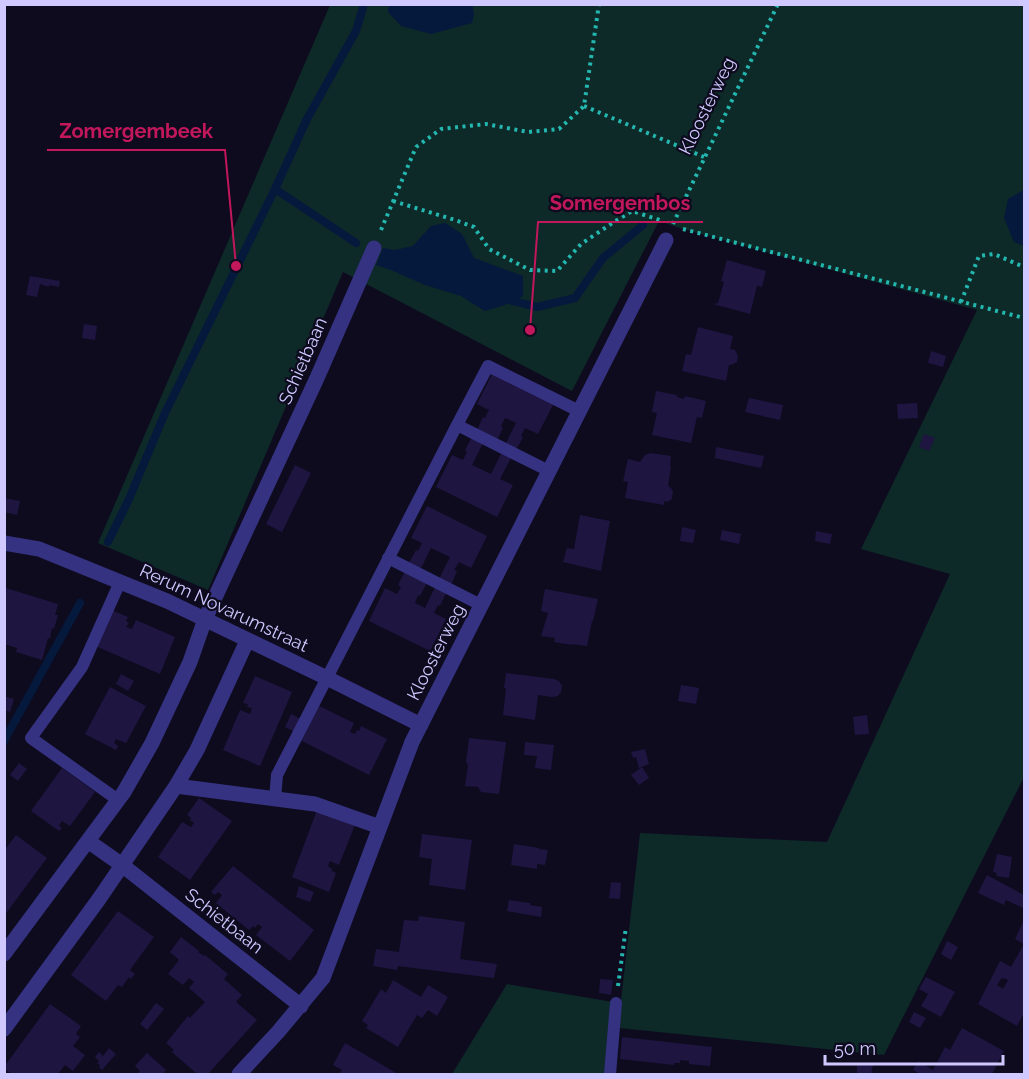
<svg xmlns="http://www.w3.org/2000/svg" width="1029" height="1079" font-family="Raleway,sans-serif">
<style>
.green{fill:#0d2928}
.water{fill:#05193d}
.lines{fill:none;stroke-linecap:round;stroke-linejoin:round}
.stream{stroke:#05193d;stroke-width:8}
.building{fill:#1e1541;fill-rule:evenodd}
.path{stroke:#24b7af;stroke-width:4;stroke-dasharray:3 4.5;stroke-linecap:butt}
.lane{stroke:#353282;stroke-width:12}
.street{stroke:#353282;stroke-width:15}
.labels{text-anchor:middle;stroke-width:4.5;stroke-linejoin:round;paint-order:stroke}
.street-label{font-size:18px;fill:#cfc9ff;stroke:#0e0b1f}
.leader{fill:none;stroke:#c2185b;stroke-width:2}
.callout-dot{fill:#c2185b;stroke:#0e0b1f;stroke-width:2}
.callout-label{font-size:20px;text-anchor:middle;font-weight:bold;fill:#c2185b;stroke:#0e0b1f;stroke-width:4.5;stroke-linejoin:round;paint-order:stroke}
</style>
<rect width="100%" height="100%" fill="#0e0b1f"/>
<path class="green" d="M330 5H1024V777L884 1055 619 1028 613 1074H452L507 984 619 1003V1018L640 833 827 842 950 574 861 549 977 310 683 229 659 221 572 391 343 272 208 590 98 543Z"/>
<path class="water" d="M472 4 474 14 472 23 431 34 401 26 388 12 389 5Z
M1024 190V246L1014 242 1004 218 1008 199Z
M445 223 462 234 474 258 523 276V296L505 305 485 311 461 296 425 285 391 270 376 265 383 248 395 250 413 246 431 226Z"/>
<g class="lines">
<path class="stream" d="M275 189 356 243
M505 299 537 307 575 298 603 258 643 225
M108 542 129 499 165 413 275 189 307 119 356 31 364 4
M4 741 80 603"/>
</g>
<path class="building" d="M727 260 766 271 762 287 757 286 750 314 713 304 718 303 724 282 721 281Z
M30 276 60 281 59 287 49 285V287L40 284 37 297 26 295Z
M84 324 97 326 95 340 82 338Z
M698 327 733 336 730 349 735 350 738 356 737 362 731 365H729L726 381 682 371 686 354 691 355Z
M931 351 946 356 943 367 928 363Z
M493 372 554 403 538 434 525 428 521 436 523 437 516 450 505 445 516 423 505 418 501 426 503 428 497 440 477 430 483 417 485 418 489 410 477 404Z
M656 391 677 395V397L684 399 685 396 706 401 702 418 697 417 691 443 652 435 657 413 652 412Z
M749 398 783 405 780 420 745 412Z
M917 403 918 418 898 419 897 404Z
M924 434 935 438 929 451 919 447Z
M472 437 483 443 472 465 491 474 502 452 512 456 500 479 513 485 497 517 436 487 452 455 463 460 467 452 465 450Z
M716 447 764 456 761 468 715 458Z
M650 453 671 456 670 466H671L668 486 670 487 673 491 672 499 667 502 664 501V505L625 498 628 482 623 481 628 459 640 462 645 455Z
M295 465 311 473 282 532 266 524Z
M4 498 20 501 17 515 4 512Z
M427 506 487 536 471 568 459 562 454 570 457 571 451 585 439 579 450 557 431 548 421 568 409 563 416 550 418 551 422 543 411 538Z
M580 515 610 521 601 571 563 562 567 548 574 549Z
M682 527 696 530 693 543 680 541Z
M722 530 741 534 739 544 720 540Z
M816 531 832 534 830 544 815 541Z
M406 569 428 581 420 596 418 595 415 603 425 608 436 585 447 591 440 606 438 605 434 613 446 619 430 651 369 621 385 588 397 594 401 587 398 585Z
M6 588 58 604 55 615H58L54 629 52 628 50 639 48 638 42 660 16 652 17 648 4 644V594Z
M545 589 598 599 593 621H592L587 646 572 644V645L554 642 555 638 541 636 548 613 541 611Z
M109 609 128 617 126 621 129 623 126 627 132 629 136 620 175 637 160 674 93 645Z
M506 673 554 679 559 681 562 686 561 692 558 696 552 697 538 695 535 720 503 715 506 688H504Z
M121 674 134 681 128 691 116 684Z
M255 676 292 692 260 766 223 750 240 710 250 714 252 708 247 707 248 704 243 703Z
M681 685 699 688 696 704 678 701Z
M110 687 146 706 126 743 116 739 114 743 118 746 116 750 85 734Z
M4 696 14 699 10 712 4 710Z
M315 704 354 723 350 732 355 734 357 730 359 731 361 726 387 739 369 775 298 739Z
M291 714 301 719 295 732 285 727Z
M867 715 869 734 855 735 853 717Z
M469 738 506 742 499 794 481 792 478 787 465 786 468 765 466 762Z
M525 742 554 745 551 770 535 768 537 756 524 755Z
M645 749 649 764 639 768 636 757 633 758 631 752Z
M19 763 27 769 18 781 10 775Z
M642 767 649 778 639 785 631 775Z
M62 768 95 792 70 826 62 821 59 826 62 828 59 831 31 811Z
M199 798 232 821 190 880 158 857 182 822 191 827 194 823 190 820 191 818 187 815Z
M317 810 355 825 339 865 330 861 328 866 332 869V871L336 873 329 892 292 877Z
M422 834 472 840 465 890 429 885 432 859 419 857Z
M16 835 47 858 4 916V851Z
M514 844 539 848V849L548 850 545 865 537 864V869L511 865Z
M997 854 1012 857 1009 878 996 876 997 873 993 872Z
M233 866 314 930 290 961 256 935 262 927 258 924 255 928 253 926 249 930 216 903 222 895 218 892 215 895 211 892Z
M987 875 1024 895V905L1023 908 1006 900 1004 905 978 893Z
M611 882 621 883 620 899 609 898Z
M299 886 314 892 310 902 296 897Z
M509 900 530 903V905L542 907 541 917 507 911Z
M118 911 154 937 130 970 135 974 131 979 129 977 122 987 118 985 106 1001 71 975Z
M419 916 465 922 460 959 497 964 494 978 398 966 397 970 373 966 376 949 399 952 404 920 418 921Z
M1024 920V1013L1017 1026 978 1004 1000 961 1011 967 1024 944 1015 939ZM1003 978 1008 980 1003 989 997 985 1001 979Z
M181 937 199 951 198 952 204 956 205 955 228 974 224 979 242 995 236 1002 257 1020 208 1074H197L172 1052 174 1050 166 1043 188 1016 190 1018 205 1002 189 988 194 982 189 978 183 985 168 974 179 960 170 952Z
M947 941 958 947 951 960 941 954Z
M926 977 955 992 941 1017 921 1006 928 994 919 989Z
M600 979 613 980 611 995 599 993Z
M393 980 421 997 428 985 448 997 437 1016 428 1010 422 1018 417 1015 398 1047 366 1028 368 1025 362 1021 381 989 386 993Z
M156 1003 164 1009 147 1030 140 1024Z
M50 1004 81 1026 76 1034 80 1037 73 1046 85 1055 73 1071 65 1065 58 1074H12L4 1069V1067Z
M914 1012 926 1018 920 1028 909 1022Z
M962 1028 1004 1051 992 1074H918L919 1073 913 1070 918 1061 933 1070 945 1047 950 1050Z
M622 1037 712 1047 710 1066 689 1064V1061L680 1060V1063H674V1065L620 1059Z
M345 1043 398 1074H339L342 1070 333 1065Z
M109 1048 116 1054 102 1070 99 1067 100 1065 97 1063 99 1061 95 1057 99 1052 103 1056Z
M147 1053 166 1070 162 1074H137L140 1071 135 1066Z
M857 1064 873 1065 871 1074H857Z"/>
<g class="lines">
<path class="path" d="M584 106 704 157
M393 201 455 220 474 227 489 249 530 270 557 271 581 244 614 222 632 211 663 221
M673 224 778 4
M683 229 1024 318
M381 230 416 147 441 129 486 124 528 132 559 129 584 106 599 4
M961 302 979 256 994 254 1024 267
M618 986 626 927"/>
<path class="lane" d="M549 471 457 425 488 366 579 411
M388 558 481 605
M275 799 277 775 457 425
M118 800 31 738 82 667 120 582
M610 1074 616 1003"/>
<path class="street" d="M4 543 39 549 167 601 327 678 421 725
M176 786 315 804 380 827
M88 841 122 865 301 1006
M4 954 124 792 152 743 190 662 205 619 317 378 374 248
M4 1029 99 899 176 786 197 750 247 641
M239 1074 278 1032 323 978 412 742 666 240"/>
</g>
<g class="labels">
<g class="street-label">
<text transform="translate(707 106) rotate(-64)" y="6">Kloosterweg</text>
<text transform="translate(303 361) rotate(-66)" y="6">Schietbaan</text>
<text transform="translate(224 608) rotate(25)" y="6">Rerum Novarumstraat</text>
<text transform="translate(436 652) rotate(-63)" y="6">Kloosterweg</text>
<text transform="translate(224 921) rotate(38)" y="6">Schietbaan</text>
</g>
</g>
<path class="leader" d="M236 266L225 150H47M530 330L538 222H703"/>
<g class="callout-dot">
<circle cx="236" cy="266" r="6"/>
<circle cx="530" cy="330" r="6"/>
</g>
<g class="callout-label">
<text x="136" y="138">Zomergembeek</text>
<text x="620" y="210">Somergembos</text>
</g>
<rect width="1029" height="1079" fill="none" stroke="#cfc9ff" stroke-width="12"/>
<path d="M825 1055v9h178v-9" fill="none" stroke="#cfc9ff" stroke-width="3"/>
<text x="834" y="1055" font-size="18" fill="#cfc9ff" stroke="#0e0b1f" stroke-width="4.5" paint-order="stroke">50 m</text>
</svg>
